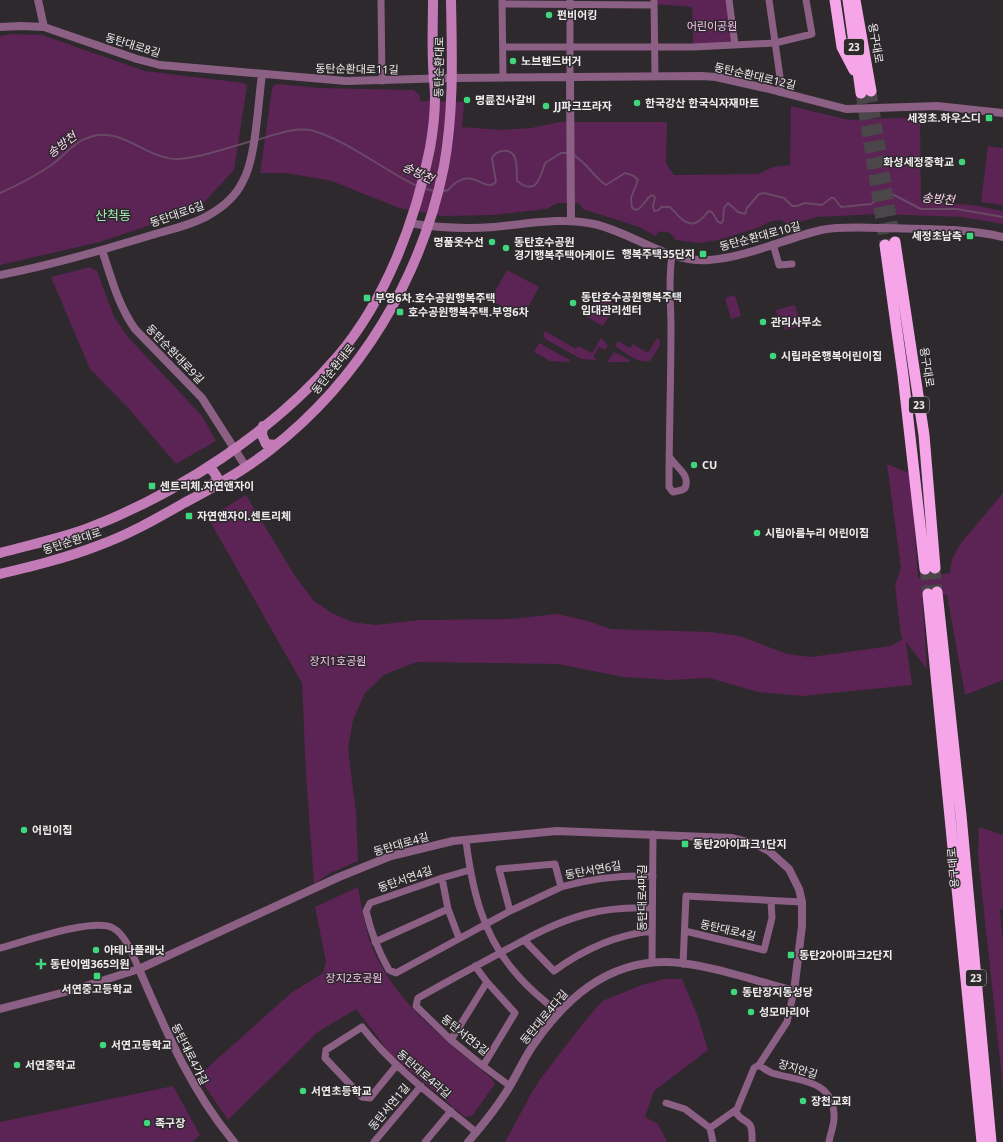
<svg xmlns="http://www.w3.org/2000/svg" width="1003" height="1142" font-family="'Noto Sans','Noto Sans KR',sans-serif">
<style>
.green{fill:#5c2355}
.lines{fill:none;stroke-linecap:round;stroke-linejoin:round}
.stream{stroke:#6a4866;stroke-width:2}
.trunk-tunnel{stroke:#4a4649;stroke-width:11;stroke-dasharray:11 5.5;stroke-linecap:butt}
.minor{stroke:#8c5f85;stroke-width:7}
.tertiary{stroke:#8c5f85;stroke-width:8}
.secondary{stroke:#c37bb8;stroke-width:10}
.trunk{stroke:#f5a5e8;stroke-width:11}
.poi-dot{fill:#3fd77d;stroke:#2d292c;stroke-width:1.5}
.labels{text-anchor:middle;stroke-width:3;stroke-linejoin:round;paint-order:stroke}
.shield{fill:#2d292c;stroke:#b5b2b4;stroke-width:1}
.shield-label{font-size:10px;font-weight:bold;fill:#efecee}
.poi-label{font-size:11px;font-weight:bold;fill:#efecee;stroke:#2d292c;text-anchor:start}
.park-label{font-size:11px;fill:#f9c1ef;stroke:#2d292c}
.street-label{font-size:11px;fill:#efecee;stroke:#2d292c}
.water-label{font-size:12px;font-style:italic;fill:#fdd7f5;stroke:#2d292c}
.quarter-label{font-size:13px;fill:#a1e8b5;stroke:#2d292c}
</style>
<rect width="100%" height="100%" fill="#2d292c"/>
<path class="green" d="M654 0H729L735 45 693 47 692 7 654 4Z
M11 34 42 35 145 71 244 83 247 86 234 170 198 209 100 242 0 265V36Z
M279 84 319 88 414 90 420 96V101L464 102 462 127 500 130 531 128 560 122H667L666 163 674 175 758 174 773 167 790 165 791 106 849 120 920 117 921 201 973 205 1003 211V224L962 217 879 214 817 217 789 225 781 220 771 221 760 227 719 240 699 243 676 240C672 233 667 230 658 232L656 236 639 227 583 209 579 203H558L546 209 493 215 442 216 399 208 332 181 286 173H260L272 89 274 85Z
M988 146 1003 148V205L981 202Z
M90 267 97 271 114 317 128 337 202 416 216 441 176 464 130 410 90 369 51 277Z
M507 270 539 287 523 317 490 300Z
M598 295 616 305 603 326 585 316Z
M735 295 741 316 731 319 725 298Z
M795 305 801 326 785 330 783 323 779 324 776 310Z
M545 331 576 349 578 346 592 353 601 338 608 345 605 350 599 347 593 357 598 360 581 359 545 339 543 336Z
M657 338 660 341 659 347 650 361C638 364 624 352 615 346L618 341 630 348 633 344 648 353Z
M539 343 570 360 569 362 550 361 534 352Z
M614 352 630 360 629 362H607Z
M887 464 911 474 918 578 950 573 952 559 961 543 1003 493V680L965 695 947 595H922L927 669 906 642 912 685 803 696 758 692 709 678 670 680 623 677 558 664 416 662 384 675 365 693 353 720 348 749 356 812 358 861 330 873 314 884 306 775 302 683 208 518 246 495 295 576 314 601 332 613 352 622 376 625 420 620 510 619 557 614 588 621 611 629 710 632 740 636 787 654 811 657 891 646 903 639 901 636 895 585 901 568Z
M979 827 1003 835V908L1000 910 1003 942V1088L978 856Z
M358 887C361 904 364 921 369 938 389 999 445 1039 492 1079L495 1084 472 1116 465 1117 392 1056 356 1009 318 1032 228 1120 198 1076 291 993 323 973 326 962 315 907Z
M664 979H682L698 1017 708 1050 654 1091 645 1117 658 1124 667 1142H505L531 1094 541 1078 581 1026 602 1001 642 985Z
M173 1086 200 1135 192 1142H0V1122Z"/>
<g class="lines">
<path class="stream" d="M257 140C274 135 296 126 314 131 348 141 385 171 417 186
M573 155C587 162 593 177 606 185L625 173 634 176 638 180 631 198 632 208 637 210C644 206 646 198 652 195L655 197 653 206 654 211 659 210 661 207H670C677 214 686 228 697 222 702 220 705 214 709 211L712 212 718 222 721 223 723 221 724 208 728 203 738 212 745 214 747 208 759 194 764 193 784 198 792 206H797L805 203 822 205 831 198H834L841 207 871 204 880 198 892 194 921 209H957L1003 217
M423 188 434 191
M441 192 448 190C472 162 484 195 496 182L492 158C494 154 497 152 502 151 520 148 516 171 517 181 536 196 540 179 545 163L561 153H569
M0 193C18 185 37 175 53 164 65 155 75 141 90 137 123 126 146 160 179 159 201 158 230 147 252 141"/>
<path class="trunk-tunnel" d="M871 91 895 242
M861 93 885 245
M935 568 937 592
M925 569 928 594"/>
<path class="minor" d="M381 0 382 81
M502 0 503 77
M654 0 655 76
M729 0 735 45
M769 0 781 84 779 92
M570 1V77
M502 4 654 5
M503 47H693L775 43 812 34 806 0
M773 244 779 265 792 264
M669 456C675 467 691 474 685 488L682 490 673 492 669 487C669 434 671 380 671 326 671 303 668 279 672 256
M466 841C472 888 482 934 514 971 527 987 543 1000 559 1013
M442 878 470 870
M561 887 510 911 499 869 555 864 561 887C593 878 620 875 653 876
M652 931C615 935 584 949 554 971L524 940C569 916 601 906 652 908
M685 931 764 950 772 918 771 901
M459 938 448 909 442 878 370 903 366 911C371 932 378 951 389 970L396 973 510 911
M375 942 448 909
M0 948C23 942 94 917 113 928 126 935 133 956 139 969
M652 963 653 834
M683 964 686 896 802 902
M475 966 487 982 515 1013 483 1066 451 1040 416 1006 418 998C453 978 489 959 524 940
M451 1040 487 982
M759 1065 787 1022 794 991
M396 1066 370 1098 362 1097 325 1058 326 1050 362 1027C394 1068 436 1099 476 1132
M483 1066 510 1086
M666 1103 685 1109 710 1128
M735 1111C744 1127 753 1114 752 1142
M374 1142 421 1086
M425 1142 451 1111
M713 1142 710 1128 737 1109 754 1068 759 1065C763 1068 767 1071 772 1073 798 1081 833 1079 834 1115 835 1125 830 1133 829 1142"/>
<path class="tertiary" d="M38 0 44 27
M0 27 20 26 44 27 137 59 160 65 346 81 452 78 701 76 716 77 765 88 846 109 937 106 1003 113
M570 77 571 221
M409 223C438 228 466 229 494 227 528 224 561 217 594 224 634 233 667 263 709 260 748 257 784 239 821 230 842 226 864 228 885 228 925 229 964 228 1003 237
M102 250C111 277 118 305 135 329L202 398 246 467
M0 275C52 265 102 250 152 235 171 229 193 225 209 215 223 207 236 196 243 181 256 158 258 103 262 74
M139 969C166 1031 190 1089 234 1142
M0 1009 73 990 139 969 339 877 391 856 453 841 557 831 731 838 755 844 769 851 789 869 799 889 802 902V926L794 991C756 981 705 963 667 962 606 961 564 1000 532 1047 522 1062 515 1079 505 1094 494 1111 481 1127 468 1142"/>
<path class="secondary" d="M263 426 262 435 266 444 276 445
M208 467 213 471 217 477 215 482 208 487
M0 553C29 545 58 539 86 529 178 494 274 431 338 356 386 299 416 220 430 148 433 131 435 114 435 97 435 86 433 74 433 62 432 42 433 21 433 0
M0 574C33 566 66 558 97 546 128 535 156 519 184 503 214 487 243 471 270 450 360 380 422 277 444 166 454 111 452 55 451 0"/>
<path class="trunk" d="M835 0 842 47 854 70
M848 0 861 93
M855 0 871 91
M895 242 924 435 935 568
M885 245 903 375 925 569
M937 592 961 815 991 1142
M928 594 982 1142"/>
</g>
<g class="poi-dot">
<circle cx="549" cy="15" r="4"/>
<circle cx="513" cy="61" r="4"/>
<circle cx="467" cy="100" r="4"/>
<circle cx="637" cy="103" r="4"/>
<circle cx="546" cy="106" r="4"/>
<rect x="985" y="114" width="8" height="8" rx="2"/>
<circle cx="962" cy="162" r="4"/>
<rect x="966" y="232" width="8" height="8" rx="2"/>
<circle cx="492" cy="242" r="4"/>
<circle cx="506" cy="248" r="4"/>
<rect x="699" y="250" width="8" height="8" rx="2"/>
<rect x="363" y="294" width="8" height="8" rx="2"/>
<circle cx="573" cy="303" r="4"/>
<rect x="396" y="308" width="8" height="8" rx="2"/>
<circle cx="763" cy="322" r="4"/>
<circle cx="773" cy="356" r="4"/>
<circle cx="694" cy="465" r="4"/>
<rect x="148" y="482" width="8" height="8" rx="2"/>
<rect x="185" y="512" width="8" height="8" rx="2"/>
<circle cx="757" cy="533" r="4"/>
<circle cx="24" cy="830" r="4"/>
<rect x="681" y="840" width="8" height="8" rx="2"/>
<circle cx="96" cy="950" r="4"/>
<rect x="787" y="951" width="8" height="8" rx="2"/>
<path d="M39 958h4v4h4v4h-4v4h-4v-4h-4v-4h4z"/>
<rect x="93" y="972" width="8" height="8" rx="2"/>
<circle cx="734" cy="992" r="4"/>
<circle cx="751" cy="1012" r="4"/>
<circle cx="103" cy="1045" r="4"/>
<circle cx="17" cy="1065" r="4"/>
<circle cx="303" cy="1091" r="4"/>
<circle cx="803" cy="1101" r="4"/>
<circle cx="147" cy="1123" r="4"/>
</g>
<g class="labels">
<g class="shield">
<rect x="844" y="39" width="20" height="16" rx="3"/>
<rect x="909" y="397" width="20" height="16" rx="3"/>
<rect x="966" y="970" width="20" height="16" rx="3"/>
</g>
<g class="shield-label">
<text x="854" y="51">23</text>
<text x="919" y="409">23</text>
<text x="976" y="982">23</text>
</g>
<g class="poi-label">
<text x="557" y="19">펀비어킹</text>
<text x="521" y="65">노브랜드버거</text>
<text x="475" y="104">명륜진사갈비</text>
<text x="645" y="107">한국강산 한국식자재마트</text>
<text x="554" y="110">JJ파크프라자</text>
<text x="981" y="122" text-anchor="end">세정초.하우스디</text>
<text x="954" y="166" text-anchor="end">화성세정중학교</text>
<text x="962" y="240" text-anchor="end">세정초남측</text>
<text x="484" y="246" text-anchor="end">명품옷수선</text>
<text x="514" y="246">동탄호수공원<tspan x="514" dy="13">경기행복주택아케이드</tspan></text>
<text x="695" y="258" text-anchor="end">행복주택35단지</text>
<text x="581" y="301">동탄호수공원행복주택<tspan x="581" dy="13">임대관리센터</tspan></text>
<text x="375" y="302">부영6차.호수공원행복주택</text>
<text x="408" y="316">호수공원행복주택.부영6차</text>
<text x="771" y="326">관리사무소</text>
<text x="781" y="360">시립라온행복어린이집</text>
<text x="702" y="469">CU</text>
<text x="160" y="490">센트리체.자연앤자이</text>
<text x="197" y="520">자연앤자이.센트리체</text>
<text x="765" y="537">시립아름누리 어린이집</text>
<text x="32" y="834">어린이집</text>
<text x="693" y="848">동탄2아이파크1단지</text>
<text x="104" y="954">아테나플래닛</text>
<text x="799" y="959">동탄2아이파크2단지</text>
<text x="50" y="968">동탄이엠365의원</text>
<text x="97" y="993" text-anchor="middle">서연중고등학교</text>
<text x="742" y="996">동탄장지동성당</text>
<text x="759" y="1016">성모마리아</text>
<text x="111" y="1049">서연고등학교</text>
<text x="25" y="1069">서연중학교</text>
<text x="311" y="1095">서연초등학교</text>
<text x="811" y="1105">장천교회</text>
<text x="155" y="1127">족구장</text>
</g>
<g class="park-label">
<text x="712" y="30">어린이공원</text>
<text x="338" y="665">장지1호공원</text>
<text x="354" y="982">장지2호공원</text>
</g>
<g class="street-label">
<text transform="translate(876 43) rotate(80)" y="4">용구대로</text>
<text transform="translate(133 45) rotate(17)" y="4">동탄대로8길</text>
<text transform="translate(439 67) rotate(-89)" y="4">동탄순환대로</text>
<text transform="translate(357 69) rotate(1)" y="4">동탄순환대로11길</text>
<text transform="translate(755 76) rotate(13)" y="4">동탄순환대로12길</text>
<text transform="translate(177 214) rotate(-19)" y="4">동탄대로6길</text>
<text transform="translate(760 236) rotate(-15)" y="4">동탄순환대로10길</text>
<text transform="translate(175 354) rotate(46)" y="4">동탄순환대로9길</text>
<text transform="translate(927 367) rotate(81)" y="4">용구대로</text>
<text transform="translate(333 369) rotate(-51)" y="4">동탄순환대로</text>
<text transform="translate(72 541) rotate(-18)" y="4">동탄순환대로</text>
<text transform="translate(401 844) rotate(-16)" y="4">동탄대로4길</text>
<text transform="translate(953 868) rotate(-95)" y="4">용구대로</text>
<text transform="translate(593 870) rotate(-10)" y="4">동탄서연6길</text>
<text transform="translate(405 879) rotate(-19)" y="4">동탄서연4길</text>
<text transform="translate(642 898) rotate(-90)" y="4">동탄대로4마길</text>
<text transform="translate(728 930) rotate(13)" y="4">동탄대로4길</text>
<text transform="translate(544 1017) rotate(-50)" y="4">동탄대로4다길</text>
<text transform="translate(465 1035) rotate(39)" y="4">동탄서연3길</text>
<text transform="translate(190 1054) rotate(63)" y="4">동탄대로4가길</text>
<text transform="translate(798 1069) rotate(17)" y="4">장지안길</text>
<text transform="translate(424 1074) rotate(41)" y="4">동탄대로4라길</text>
<text transform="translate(389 1107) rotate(-50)" y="4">동탄서연1길</text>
</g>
<g class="water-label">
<text transform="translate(62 145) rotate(-37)" y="4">송방천</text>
<text transform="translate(418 173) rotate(25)" y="4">송방천</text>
<text transform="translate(938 199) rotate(5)" y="4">송방천</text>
</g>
<g class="quarter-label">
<text x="113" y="220">산척동</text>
</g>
</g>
</svg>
